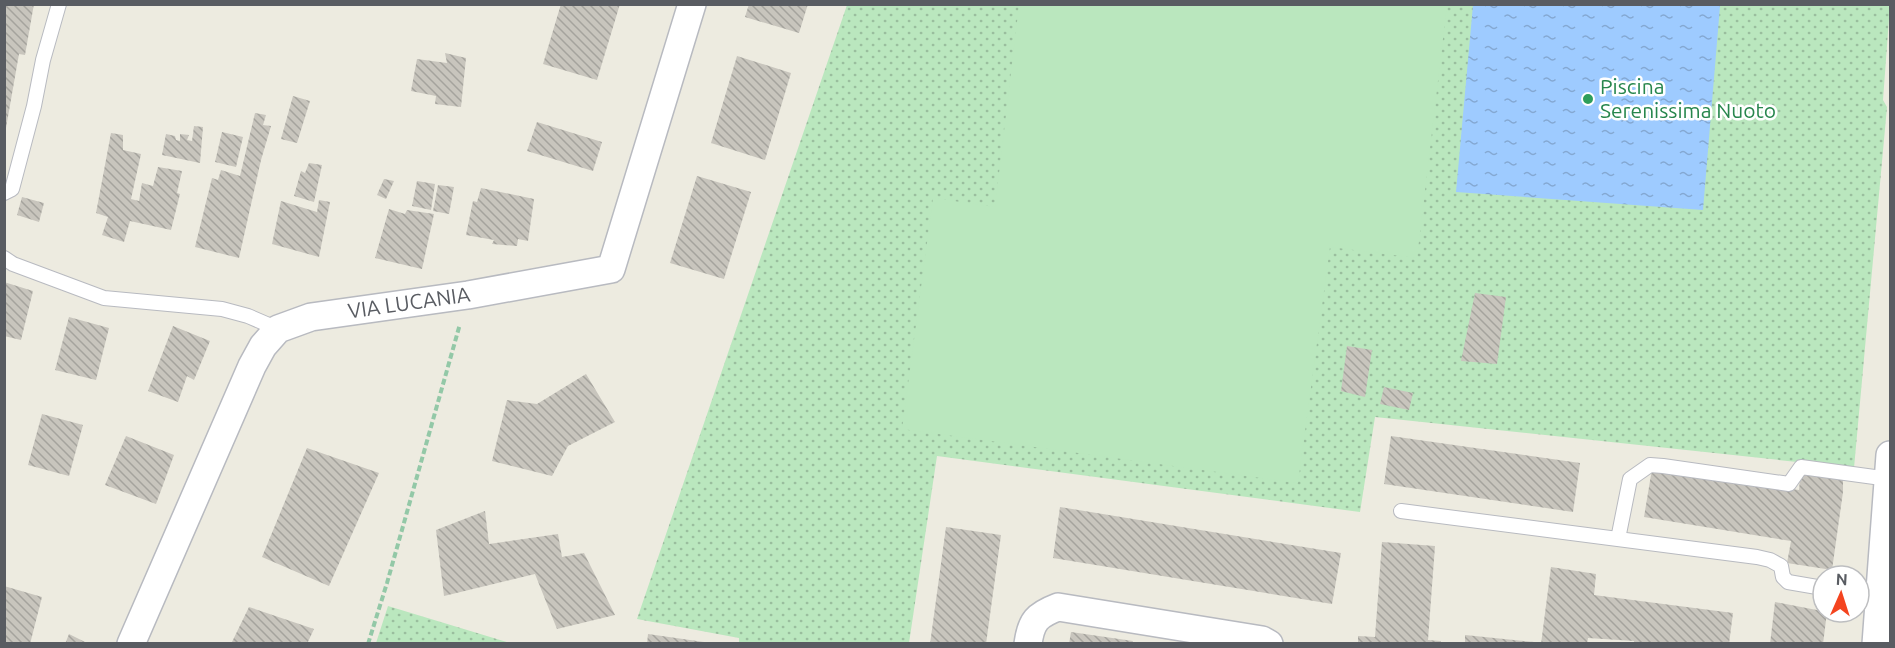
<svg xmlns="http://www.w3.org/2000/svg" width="1895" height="648" font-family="Ubuntu,sans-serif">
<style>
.grass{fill:url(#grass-dots)}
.pitch{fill:#bae7be}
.water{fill:url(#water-ripples)}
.building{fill:url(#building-back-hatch)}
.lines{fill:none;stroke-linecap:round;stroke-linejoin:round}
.lane-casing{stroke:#b8bac0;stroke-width:16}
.street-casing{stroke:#b8bac0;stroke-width:30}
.path{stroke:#93c8a7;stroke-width:4;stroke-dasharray:6 3;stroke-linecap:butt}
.lane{stroke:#fff;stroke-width:14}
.street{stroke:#fff;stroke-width:27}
.leisure-dot{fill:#2e9e5b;stroke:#fff;stroke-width:2}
.labels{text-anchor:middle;stroke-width:5;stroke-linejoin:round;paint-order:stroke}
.leisure-label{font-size:21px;fill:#27864d;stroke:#fff;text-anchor:start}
.street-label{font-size:21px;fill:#595c62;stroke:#fff}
</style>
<defs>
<pattern id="grass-dots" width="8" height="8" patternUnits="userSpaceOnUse" patternTransform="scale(1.5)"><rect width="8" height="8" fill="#bae7be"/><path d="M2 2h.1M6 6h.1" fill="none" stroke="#9abe9e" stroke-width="1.8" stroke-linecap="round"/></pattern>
<pattern id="water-ripples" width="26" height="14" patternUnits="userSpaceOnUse" patternTransform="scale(1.5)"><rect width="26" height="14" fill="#9ecbff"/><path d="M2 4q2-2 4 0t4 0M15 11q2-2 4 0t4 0" fill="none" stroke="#84a8d2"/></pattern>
<pattern id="building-back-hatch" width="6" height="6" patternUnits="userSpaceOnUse" patternTransform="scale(1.5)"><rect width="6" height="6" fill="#c8c5bd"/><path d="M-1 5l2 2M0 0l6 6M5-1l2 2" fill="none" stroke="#a5a39d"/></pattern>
</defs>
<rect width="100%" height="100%" fill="#edebe0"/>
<path class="grass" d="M847 5H1890L1883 100 1887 107 1854 468 1375 417 1360 512 937 456 909 643H739V638L637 619Z
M388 606 510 643H376Z"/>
<path class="pitch" d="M1019 5H1447L1417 258 1330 247 1298 483 902 429 933 198 995 207Z"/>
<path class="water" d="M1696 4 1720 6 1703 210 1456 192 1473 5Z"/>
<path class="building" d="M4 4H34L25 55 19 54 6 128Z
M561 4H620L597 80 543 64Z
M749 4H808L799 33 745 17Z
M445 53 466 58 461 107 435 104 436 96 411 91 417 59 447 63Z
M737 56 791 73 765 160 711 143Z
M293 96 310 101 297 143 281 139Z
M255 113 266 115 263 125 271 126 261 160 239 258 195 247 212 178 218 180 221 170 240 176Z
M537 122 602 142 593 171 527 151Z
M194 126 203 127 200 163 162 155 166 134 175 136 176 140 180 141V134L189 135 187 140 192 141Z
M222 132 243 137 236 167 215 162Z
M111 133 123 135V150L141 154 131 199 139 201 142 183 153 186 158 167 182 171 177 193 180 194 171 230 130 221 124 242 102 235 108 217 96 213Z
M309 163 322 165 314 202 294 196 301 171 305 173Z
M697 176 751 192 724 279 670 263Z
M384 179 394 181 386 199 377 195Z
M417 181 435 184 431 210 412 206Z
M438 185 454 187 449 214 433 211Z
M481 188 534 199 528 241 518 239 517 246 492 244 494 240 466 235 473 201 477 202Z
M22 197 44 203 39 222 17 215Z
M319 200 330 202 319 257 272 244 281 201 317 212Z
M389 209 405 214 407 210 434 214 422 269 375 258Z
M4 282 33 291 21 340 4 336Z
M1475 293 1506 297 1497 364 1461 361Z
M69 317 109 328 96 380 55 370Z
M173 326 210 341 194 380 187 376 178 402 148 391Z
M1347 346 1372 350 1365 397 1341 391Z
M586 374 615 422 568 446 552 476 492 461 507 400 537 404Z
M1384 387 1413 393 1409 410 1380 404Z
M42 414 83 425 69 476 28 465Z
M126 436 174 455 156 504 105 485Z
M1391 436 1580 463 1573 512 1384 484Z
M307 448 379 473 329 586 262 557Z
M1801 467 1843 474V492L1832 570 1787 563 1791 541 1644 517 1652 469 1799 490Z
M1060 507 1341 553 1332 604 1053 558Z
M485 511 489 544 558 534 562 557 584 553 615 615 557 629 535 574 444 596 436 530Z
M946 527 1001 535 986 644H930Z
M1382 542 1435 546 1428 640 1441 641V644H1358V636L1375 637Z
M1551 567 1596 574 1594 595 1733 613 1729 644H1634V641L1588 638 1587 644H1541Z
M4 586 42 597 30 644H4Z
M1775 602 1827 612 1823 644H1770Z
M249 607 314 629 307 644H231Z
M1071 632 1133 641 1132 644H1069Z
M69 634 89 644H65Z
M648 634 704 642 703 644H647Z
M1465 635 1534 642V644H1465Z"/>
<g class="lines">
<defs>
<path id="lane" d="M4 193 12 189 34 106 43 60 59 4
M4 258 13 264 104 298 222 309 248 316 278 329
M1401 511 1757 557 1770 560 1781 566 1783 577 1788 582 1823 588
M1618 539 1630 479 1650 465 1663 466 1789 484 1801 467 1889 479
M1859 595 1880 598"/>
<path id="street" d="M131 644 252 366 263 346 278 329 311 317 468 295 611 269 692 4
M1028 644C1031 621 1037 615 1058 607L1262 640 1269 644
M1876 644 1890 455"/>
</defs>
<use href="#lane" class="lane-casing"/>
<use href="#street" class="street-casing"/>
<path class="path" d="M368 644 387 583 460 324"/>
<use href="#lane" class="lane"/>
<use href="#street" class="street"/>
</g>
<circle class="leisure-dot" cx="1588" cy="99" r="6"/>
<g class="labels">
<g class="leisure-label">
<text x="1600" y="94">Piscina<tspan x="1600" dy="24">Serenissima Nuoto</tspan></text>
</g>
<g class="street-label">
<text transform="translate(409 303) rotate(-8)" y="7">VIA LUCANIA</text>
</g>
</g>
<rect width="1895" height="648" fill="none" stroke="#595c62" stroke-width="12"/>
<g transform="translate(1841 594) rotate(3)"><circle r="28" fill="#ffffff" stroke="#bdbec0" stroke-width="1.5"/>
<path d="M0-4.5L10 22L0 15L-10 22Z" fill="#f4441f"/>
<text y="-9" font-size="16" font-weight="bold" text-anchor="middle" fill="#595c62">N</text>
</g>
</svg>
